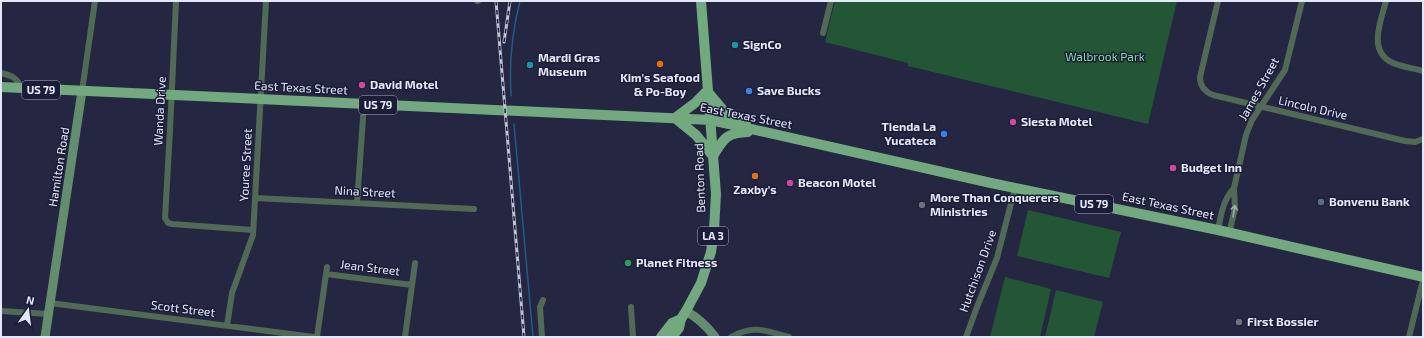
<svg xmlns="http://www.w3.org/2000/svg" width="1424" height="338" font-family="'Exo 2',sans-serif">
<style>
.green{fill:#235635}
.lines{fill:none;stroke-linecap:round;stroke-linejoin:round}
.stream{stroke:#1f5b8b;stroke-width:1.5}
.street{stroke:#506a55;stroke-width:6}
.secondary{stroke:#648d6d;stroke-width:9}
.primary{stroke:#72a97f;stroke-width:10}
.rail-casing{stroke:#bfc2d6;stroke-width:3}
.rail{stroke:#1b1d38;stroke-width:1.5;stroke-dasharray:4.5;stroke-linecap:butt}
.oneway{stroke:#a2afb0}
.culture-dot{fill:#0f9aa8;stroke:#1b1d38;stroke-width:1.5}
.food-dot{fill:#e8710a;stroke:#1b1d38;stroke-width:1.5}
.hotel-dot{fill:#d1479c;stroke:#1b1d38;stroke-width:1.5}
.shop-dot{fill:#3f7fe0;stroke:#1b1d38;stroke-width:1.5}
.service-dot{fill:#5c6f8a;stroke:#1b1d38;stroke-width:1.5}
.worship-dot{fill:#6b7280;stroke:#1b1d38;stroke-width:1.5}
.leisure-dot{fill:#2e9e5b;stroke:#1b1d38;stroke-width:1.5}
.labels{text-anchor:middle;stroke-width:3;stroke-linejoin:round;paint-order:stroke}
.shield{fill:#1b1d38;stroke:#a8abc0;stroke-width:1}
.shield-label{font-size:11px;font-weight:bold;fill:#e5e8fb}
.poi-label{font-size:12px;font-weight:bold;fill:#e5e8fb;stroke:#1b1d38;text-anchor:start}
.park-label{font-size:12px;fill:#7fde9d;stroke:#1b1d38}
.street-label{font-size:12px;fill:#e5e8fb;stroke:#1b1d38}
</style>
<rect width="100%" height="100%" fill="#252742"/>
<path class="green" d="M835 1H1177L1148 124 908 66V63L825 42Z
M1028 210 1121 232 1109 278 1017 256Z
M1005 277 1051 289 1040 337H990Z
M1056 290 1103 302 1094 337H1045Z"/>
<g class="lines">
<path class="stream" d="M511 96C509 64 512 32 520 1
M514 124 533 337"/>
<path class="street" d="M176 1 170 130 165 218 168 223 172 224 253 230
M477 1H478
M1218 1 1200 77C1200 86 1205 92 1213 95L1405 141 1415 142 1423 139
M1386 1C1381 21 1367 51 1393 63 1402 67 1413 68 1423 71
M823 33 831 1
M1 73C10 75 19 78 20 88
M82 91 95 1
M255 198 474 209
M357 203 364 104
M1218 230C1221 215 1223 200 1234 188
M1229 233 1235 209 1234 188 1246 135 1252 120 1285 70 1302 1
M326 274 412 285
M50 303 314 337
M631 307 633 337
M1 311 49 314
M227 326 232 293 253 235 266 1
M317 337 327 267
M405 337 415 263
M542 337 540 307 543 300
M731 337C754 324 766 331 789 337
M966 337 977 307 997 258 1015 188
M1409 337 1423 280"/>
<path class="secondary" d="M686 311C698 318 707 326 715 337
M45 337 82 91"/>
<path class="primary" d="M1 87 711 120 991 183 1218 230 1423 277
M707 91 723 110 731 117 746 124
M675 118 696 135 713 156
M675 118 695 103 707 91
M713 156C724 138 726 133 748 132
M661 337 672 323 681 319
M672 337 679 328 681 319 686 311 701 283 711 252 714 230 716 194 701 1"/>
<defs>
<path id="rail" d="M496 1 524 337
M504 42 510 1"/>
</defs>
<use href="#rail" class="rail-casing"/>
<use href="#rail" class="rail"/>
</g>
<defs><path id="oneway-shaft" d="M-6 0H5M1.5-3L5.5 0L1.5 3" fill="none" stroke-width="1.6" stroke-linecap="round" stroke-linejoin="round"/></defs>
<use class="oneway" href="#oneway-shaft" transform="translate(1234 211) rotate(-81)"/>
<g class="culture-dot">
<circle cx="735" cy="45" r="4"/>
<circle cx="530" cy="65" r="4"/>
</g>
<g class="food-dot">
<circle cx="660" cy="64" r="4"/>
<circle cx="755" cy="176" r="4"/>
</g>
<g class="hotel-dot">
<circle cx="362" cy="85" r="4"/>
<circle cx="1013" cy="122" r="4"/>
<circle cx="1173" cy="168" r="4"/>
<circle cx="790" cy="183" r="4"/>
</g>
<g class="shop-dot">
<circle cx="749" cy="91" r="4"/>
<circle cx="944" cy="134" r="4"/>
</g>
<circle class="service-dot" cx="1321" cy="202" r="4"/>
<g class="worship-dot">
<circle cx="922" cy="205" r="4"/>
<circle cx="1239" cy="322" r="4"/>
</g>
<circle class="leisure-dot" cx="628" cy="263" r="4"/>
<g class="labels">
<g class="shield">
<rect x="22" y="81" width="38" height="18" rx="3"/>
<rect x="359" y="96" width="38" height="18" rx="3"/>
<rect x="1075" y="195" width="38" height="18" rx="3"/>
<rect x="698" y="227" width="30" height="18" rx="3"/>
</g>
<g class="shield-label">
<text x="41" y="94">US 79</text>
<text x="378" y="109">US 79</text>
<text x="1094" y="208">US 79</text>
<text x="713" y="240">LA 3</text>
</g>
<g class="poi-label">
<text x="743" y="49">SignCo</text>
<text x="538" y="62">Mardi Gras<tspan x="538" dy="14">Museum</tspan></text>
<text x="660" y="82" text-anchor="middle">Kim's Seafood<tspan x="660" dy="14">&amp; Po-Boy</tspan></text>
<text x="370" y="89">David Motel</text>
<text x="757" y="95">Save Bucks</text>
<text x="1021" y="126">Siesta Motel</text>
<text x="936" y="131" text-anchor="end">Tienda La<tspan x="936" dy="14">Yucateca</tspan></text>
<text x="1181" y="172">Budget Inn</text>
<text x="798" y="187">Beacon Motel</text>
<text x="755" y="194" text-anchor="middle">Zaxby's</text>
<text x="930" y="202">More Than Conquerers<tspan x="930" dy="14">Ministries</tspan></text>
<text x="1329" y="206">Bonvenu Bank</text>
<text x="636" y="267">Planet Fitness</text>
<text x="1247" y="326">First Bossier</text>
</g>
<g class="park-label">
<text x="1105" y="61">Walbrook Park</text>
</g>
<g class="street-label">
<text transform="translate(301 88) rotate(3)" y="4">East Texas Street</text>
<text transform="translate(1259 89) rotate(-61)" y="4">James Street</text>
<text transform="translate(1313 108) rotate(13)" y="4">Lincoln Drive</text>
<text transform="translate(160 111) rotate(-87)" y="4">Wanda Drive</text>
<text transform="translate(746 116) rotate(11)" y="4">East Texas Street</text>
<text transform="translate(246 165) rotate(-87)" y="4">Youree Street</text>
<text transform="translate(59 167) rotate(-81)" y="4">Hamilton Road</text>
<text transform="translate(700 178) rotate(-92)" y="4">Benton Road</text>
<text transform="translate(365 192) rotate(3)" y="4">Nina Street</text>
<text transform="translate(1168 206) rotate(12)" y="4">East Texas Street</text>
<text transform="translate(370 268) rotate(7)" y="4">Jean Street</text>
<text transform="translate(978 271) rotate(-70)" y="4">Hutchison Drive</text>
<text transform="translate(183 309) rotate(7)" y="4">Scott Street</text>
</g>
</g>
<rect width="1424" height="338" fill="none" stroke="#e5e8fb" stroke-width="4"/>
<g transform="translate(28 310) rotate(14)" stroke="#1b1d38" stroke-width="3" paint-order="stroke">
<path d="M0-3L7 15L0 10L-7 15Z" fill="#e5e8fb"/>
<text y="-6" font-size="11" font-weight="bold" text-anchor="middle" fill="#e5e8fb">N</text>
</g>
</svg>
